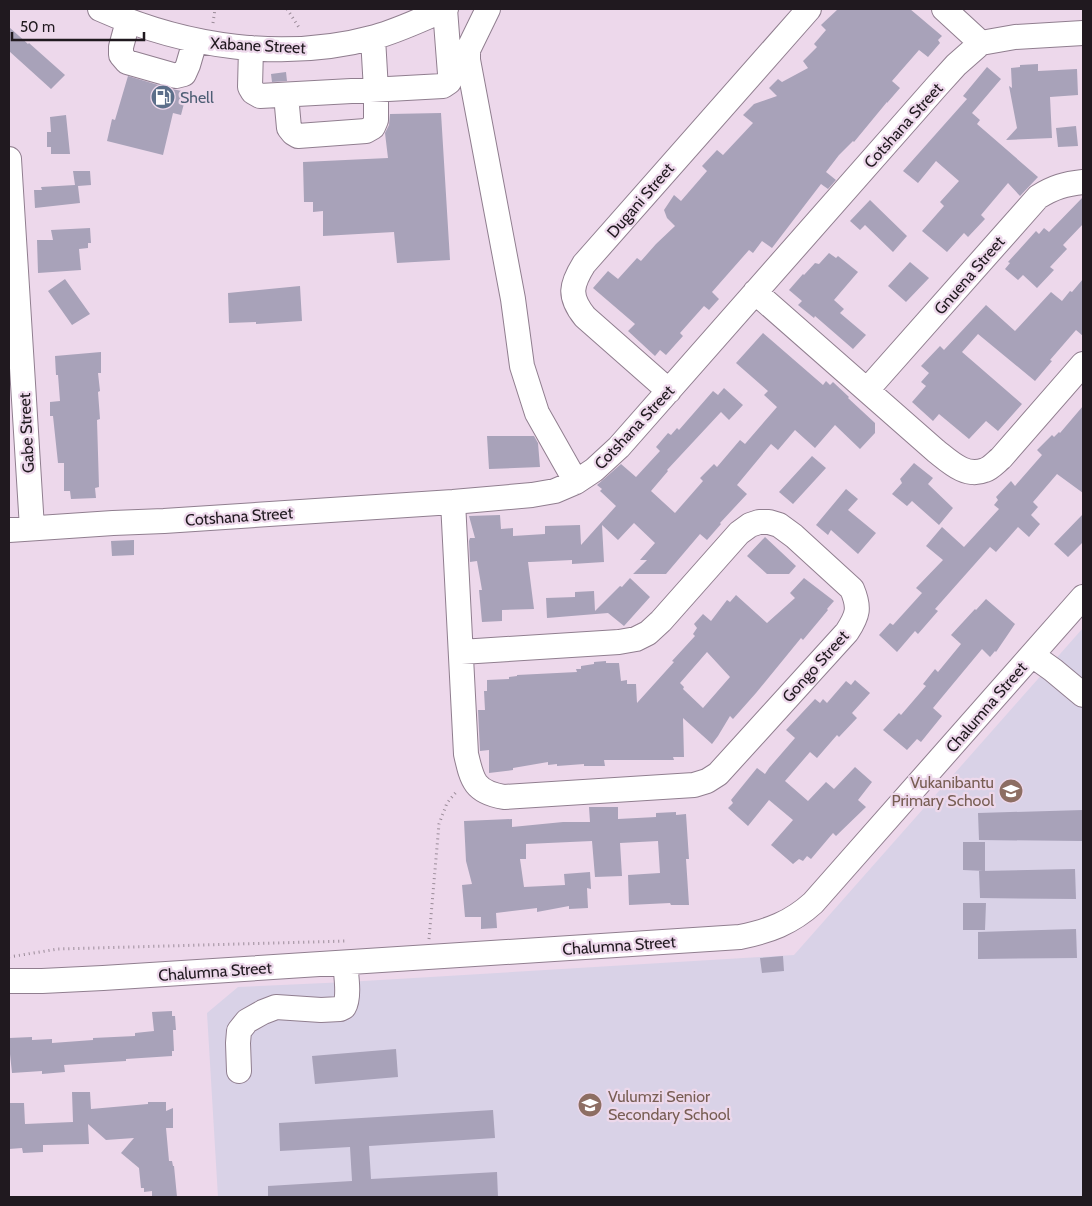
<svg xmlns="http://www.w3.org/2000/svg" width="1092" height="1206" font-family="Cabin,sans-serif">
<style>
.education{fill:#d9d2e7}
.building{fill:#a8a2b9;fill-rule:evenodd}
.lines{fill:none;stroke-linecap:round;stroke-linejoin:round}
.minor-casing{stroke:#907e8f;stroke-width:26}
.path{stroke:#9a8b98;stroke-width:3;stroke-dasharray:1 4;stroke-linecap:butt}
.minor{stroke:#fff;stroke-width:24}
.labels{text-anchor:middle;stroke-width:4.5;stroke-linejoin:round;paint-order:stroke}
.street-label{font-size:16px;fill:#20191f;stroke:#edd8eb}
.service-label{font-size:16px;fill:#4e5e75;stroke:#edd8eb;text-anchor:start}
.education-label{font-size:16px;fill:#785e54;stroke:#edd8eb;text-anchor:end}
</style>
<rect width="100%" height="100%" fill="#edd8eb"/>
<path class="education" d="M1083 628V1197H218L207 1013 238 987 347 982 794 955Z"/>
<path class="building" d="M838 9H910L942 36 938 40 940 43 928 57 919 50 892 81 900 88 887 103V102L854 142 853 141 839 155 826 172 836 180 828 189 821 184 772 248 762 241 753 253 749 250 712 292 719 299 709 310 704 306 680 333 683 336 666 355 660 350 655 356 628 331 635 324 593 288 608 271 618 279 637 258 641 261 656 244 675 226 667 218 664 210 674 195 681 201 707 171 702 166 717 150 723 155 753 123 743 115 754 104 777 96 769 88 778 79 782 82 808 68 803 61 817 47 814 44 826 30 821 25Z
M9 27 28 44 29 43 65 75 51 89 9 51Z
M1038 64V71L1077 69 1078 95 1050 97 1052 138 1006 140 1017 128 1009 86 1012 88 1011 68 1020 67V65Z
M987 67 1001 79 972 113 980 120 977 124 1038 177 1020 196 1008 183 981 215 985 219 968 237 964 233 947 252 922 231 944 206 940 202 959 181 936 161 918 183 903 171 967 99 963 96Z
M286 72 287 81 272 82 271 74Z
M128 76 172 89 187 92 181 115 173 113 163 155 107 141 112 119 115 120Z
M441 113 450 260 397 263 394 232 323 236V211L313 212V202H304L303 162 388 158 385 133 389 125 390 114Z
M66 115 70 154H51V147H47V132H51L50 117Z
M1076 126 1078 146 1058 147 1056 128Z
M73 171H90L91 185 78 186 80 203 35 208 34 190H42L41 187 75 185Z
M1083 197V224L1063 245 1067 249 1050 267 1054 270 1037 288 1023 275 1018 280 1005 269 1010 263 1008 262 1036 231 1039 234 1044 228 1049 232Z
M870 200 907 236 893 252 865 225 860 230 850 221Z
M90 228 91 243H88V248L79 249 81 270 38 273 37 240H53L51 230Z
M829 253 836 258 838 256 858 272 834 300 844 309 840 313 866 335 853 349 815 316 814 318 798 305 802 301 789 290 803 274 804 275 815 263 819 264Z
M910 262 929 278 906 302 888 286Z
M65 279 90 314 72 325 48 291Z
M1083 279V336L1076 330 1050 360 1052 361 1035 381 978 334 962 352 1022 404 998 431 986 421 969 439 939 414 933 421 912 402 926 386 921 382 929 373 921 366 940 346 944 350 986 305 1015 331 1051 292 1062 301 1070 291 1072 292Z
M300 286 302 321 256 324V322L229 323 228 293Z
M763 333 823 385 826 381 830 385 833 382 849 397 848 398 875 423V433L860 449 835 425 815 448 795 430 778 450 771 444 737 485 747 494 720 523 721 524 707 540 700 534 666 574H633L647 560H640L655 543 634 523 618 540 602 525 604 562 572 564V560L530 562H528L534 609 502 610V621L482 622 479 590H482L477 561 470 562 469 541 470 538H475L469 516 500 515 501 529 513 528V536L545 534V526L580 525 581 545 616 506 600 491 602 489 597 485 621 464 636 477 660 451 656 447 668 433 671 435 677 428 679 430 713 391 718 395 724 388 743 405 729 420 721 412 667 470 668 471 651 491 675 513 703 481 700 478 714 464 717 467 740 440 745 444 777 407 764 395 768 391 736 363Z
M101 352V373H98L100 391 98 392 100 419 97 420 99 487 95 488 96 498 71 499 70 491H64V463H58L53 416H50V402L60 401 58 375H56L55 356Z
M1083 406V493L1057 474 1033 502 1038 507 1031 515 1040 524 1029 537 1018 527 996 552 990 547 935 609 938 611 918 634 915 631 897 652 879 635 890 623 893 625 922 593 916 588 943 560 926 546 942 527 964 547 999 509 994 505 998 500 996 497 1011 481 1015 486 1042 455 1037 450 1052 435 1054 437 1059 432 1060 433Z
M487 436H534L538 443 540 467 489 469Z
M812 456 826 468 793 504 779 492Z
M914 463 933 478 928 484 953 508 939 525 912 501 907 506 892 494 902 483 900 479Z
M846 489 858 499 848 510 876 533 858 554 831 530 828 535 816 525Z
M1083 514V542L1068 557 1054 544Z
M765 537 796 566 789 574H767L747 556Z
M134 540V555L112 556 111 541Z
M630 578 650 597 624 626 608 613 547 618 546 598 575 597V592L594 591 595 611 620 586 622 587Z
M804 578 834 601 827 609 828 610 803 640 801 638 756 693 733 719 730 716 718 736 712 744 683 718 684 757H673L674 760H604L605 766H584V764L557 766V764L548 765V762L513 768V770L489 773V750L480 751 478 710H485L484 691H487V680L509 679V677L517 676V675L577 672 576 669H581V666L594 664V662L606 661V663H619L621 681 627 680V684H636L637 703 674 662 672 661 695 636 693 634 697 628 694 624 703 614 711 621 727 600 730 602 736 595 767 623 795 598 790 593ZM707 652 730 677 703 708 683 689 684 687 680 683Z
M986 599 1015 624 996 652 995 651 990 657 982 649 933 708 942 716 921 742 917 739 907 750 883 730 899 713 901 715 926 686 923 684 935 669 938 672 961 644 951 635 975 609 976 610Z
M855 680 870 693 852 713 857 718 839 737 837 735 817 758 810 752 785 781 808 801 826 782 834 789 855 767 872 782 858 800 866 807 836 836 833 833 811 859 807 856 803 861 799 859 793 864 771 845 793 820 769 800 748 826 728 808 733 803 731 800 757 768 765 774 769 768 795 738 786 730 815 699 820 703 823 699 827 703 846 681 851 685Z
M589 807H618V819L656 817V813L676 812V815L686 814 689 859H686L689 905H671L670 903 629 905 628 875 660 873 658 841 620 843 622 876 595 877 592 841 526 844V859H520L524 887 565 885 564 874 590 872 591 889 587 888 588 908 569 909V906L537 912V908L496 913 497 928 481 929V917H465L462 885 472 884 466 861 464 821 512 819V827L563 822H590Z
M1083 810V841L979 840 978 813Z
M963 842H985V871L963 870Z
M1075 869 1076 899 980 898 979 871Z
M963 903H986L985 930H963Z
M1076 929 1077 958 978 959V932Z
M783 956 784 971 762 973 760 958Z
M172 1011V1016H175L176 1030H173L174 1051H172V1056L126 1059V1061L64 1065 65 1072 42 1074V1071L12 1073 10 1054H9V1038L32 1037V1040L52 1039V1043L93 1040V1038L135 1036V1033L154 1031 152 1012Z
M396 1049 398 1077 315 1084 312 1056Z
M72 1092H90L91 1109 148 1104V1102H166V1111L173 1108V1128H166L169 1161H172L173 1166H174L177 1197H152V1191L144 1192V1188H141L139 1168 121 1153 134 1138 106 1140 88 1124 89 1144 43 1145V1152L23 1153 22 1148 9 1149V1103H24L25 1124 73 1122Z
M493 1110 495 1138 369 1146 371 1179 497 1172 498 1197H268V1186L352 1181 350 1147 280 1151 279 1123Z"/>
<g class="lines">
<defs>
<path id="minor" d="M100 9C185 47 284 62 375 37 400 30 422 19 446 9
M488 9 468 50V60L513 299 522 366 537 413 576 482
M944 9 981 43
M128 21 121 47V55L127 62 176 76 184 74 188 65 195 41
M251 48 250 87 253 92 260 96 443 86 449 82 450 74 445 9
M286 95 289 128 293 133 298 136 366 131 373 127 376 120V90L373 38
M9 159 32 528
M755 292 936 451C950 462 966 478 985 470 991 468 996 462 1001 458L1083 364
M867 390 1038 197C1054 187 1065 184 1083 182
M669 391 585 317C568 296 571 285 584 264L809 9
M453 502 466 754C472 780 474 792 504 797L694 785 707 781 718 774 847 632C858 615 860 608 852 589L794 536 779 525 769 522H759L750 525 739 533 661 621 648 633 636 639 619 642 461 652
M9 530 113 523 164 521 453 502 532 495 555 491 576 482 594 470 619 447 937 86 956 65 981 43 1015 37 1083 33
M1032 655 1053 670 1083 695
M9 981H42L103 978 740 937C769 931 791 923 813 903L1083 597
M239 1071 238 1043 239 1031 247 1021 263 1012 276 1007 321 1010 340 1009 344 1007C350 997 346 974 345 963"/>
</defs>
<use href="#minor" class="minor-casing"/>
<path class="path" d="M287 9 300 29
M213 23 215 9
M429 939 439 824 447 803 457 791
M9 957 58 949 347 941"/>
<use href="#minor" class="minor"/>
</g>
<defs>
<symbol id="fuel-disc" viewBox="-11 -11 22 22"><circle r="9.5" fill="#5c6f8a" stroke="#edd8eb"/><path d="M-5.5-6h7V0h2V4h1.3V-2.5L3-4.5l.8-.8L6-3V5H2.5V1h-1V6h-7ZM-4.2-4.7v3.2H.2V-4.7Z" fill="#fff"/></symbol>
<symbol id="school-disc" viewBox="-11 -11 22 22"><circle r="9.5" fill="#8d6e63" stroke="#edd8eb"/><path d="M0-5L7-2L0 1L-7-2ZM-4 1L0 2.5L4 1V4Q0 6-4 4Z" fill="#fff"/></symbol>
</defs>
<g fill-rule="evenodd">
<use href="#fuel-disc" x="149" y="83" width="28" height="28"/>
<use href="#school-disc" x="997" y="777" width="28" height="28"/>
<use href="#school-disc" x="576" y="1091" width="28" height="28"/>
</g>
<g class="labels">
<g class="street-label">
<text transform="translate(258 45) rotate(3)" y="6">Xabane Street</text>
<text transform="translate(903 125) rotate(-48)" y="6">Cotshana Street</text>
<text transform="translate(640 200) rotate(-49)" y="6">Dugani Street</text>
<text transform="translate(969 275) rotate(-49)" y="6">Gnuena Street</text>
<text transform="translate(634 427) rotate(-47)" y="6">Cotshana Street</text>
<text transform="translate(26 433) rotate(-93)" y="6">Gabe Street</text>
<text transform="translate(239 516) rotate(-4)" y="6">Cotshana Street</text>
<text transform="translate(815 666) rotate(-48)" y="6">Gongo Street</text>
<text transform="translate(986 707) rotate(-49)" y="6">Chalumna Street</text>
<text transform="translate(619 945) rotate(-4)" y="6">Chalumna Street</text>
<text transform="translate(215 971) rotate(-4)" y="6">Chalumna Street</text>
</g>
<g class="service-label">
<text x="180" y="103">Shell</text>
</g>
<g class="education-label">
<text x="994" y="788">Vukanibantu<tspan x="994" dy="18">Primary School</tspan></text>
<text x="608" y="1102" text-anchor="start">Vulumzi Senior<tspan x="608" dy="18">Secondary School</tspan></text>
</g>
</g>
<rect width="1092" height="1206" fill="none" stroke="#20191f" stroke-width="20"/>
<path d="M12 32v8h132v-8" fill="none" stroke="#20191f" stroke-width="2.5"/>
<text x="20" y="32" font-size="15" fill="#20191f" stroke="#edd8eb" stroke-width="4" paint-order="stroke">50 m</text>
</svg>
